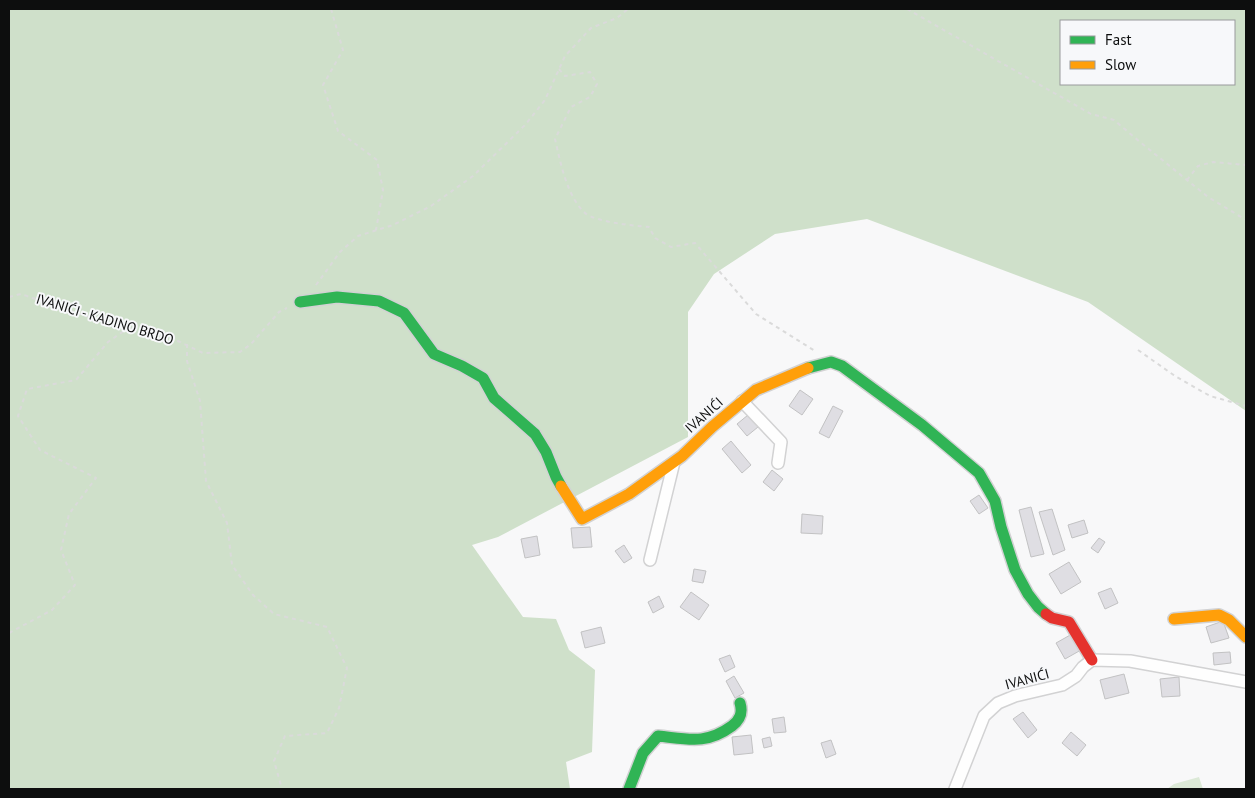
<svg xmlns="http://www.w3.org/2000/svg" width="1255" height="798" font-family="'PT Sans',sans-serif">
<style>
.green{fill:#dce9d7}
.forest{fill:#cfe0ca;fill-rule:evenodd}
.building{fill:#dfdee3;stroke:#c2c2c3}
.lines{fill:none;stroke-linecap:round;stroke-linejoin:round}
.street-casing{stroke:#d2d2d3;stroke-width:14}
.fast-casing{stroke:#d2d2d3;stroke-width:14}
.slow-casing{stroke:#d2d2d3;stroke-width:14}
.jam-casing{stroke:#d2d2d3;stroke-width:14}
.path{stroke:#dadada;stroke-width:2;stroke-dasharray:4 4;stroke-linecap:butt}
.street{stroke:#fefefe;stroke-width:11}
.fast{stroke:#30b455;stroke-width:11}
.slow{stroke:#ff9f0a;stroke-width:11}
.jam{stroke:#e5322d;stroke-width:11}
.labels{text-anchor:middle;stroke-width:4;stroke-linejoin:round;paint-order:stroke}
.street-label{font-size:14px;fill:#0d0e0e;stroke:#f7f8fa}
</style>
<rect width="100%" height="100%" fill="#f8f8f9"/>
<path class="green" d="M1199 777 1203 789H1167L1174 784Z"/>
<path class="forest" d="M9 9H1246V411L1088 302 867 219 775 234 714 274 688 312V437L498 537 472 545 523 617 556 619 569 650 595 670 592 752 566 762 570 789H9ZM1061 21H1234V84H1061Z"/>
<path class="building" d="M800 390 813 399 802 415 789 406Z
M833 406 843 411 829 438 819 433Z
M748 415 758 427 747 436 737 424Z
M731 441 751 465 742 473 722 449Z
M772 470 783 479 774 491 763 482Z
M979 495 988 508 979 514 970 501Z
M1031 507 1044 554 1031 557 1019 510Z
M1052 509 1065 550 1053 555 1039 512Z
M802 514 823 516 822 534 801 533Z
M1084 520 1088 533 1072 538 1068 525Z
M590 527 592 547 573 548 571 528Z
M537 536 540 555 525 558 521 539Z
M1099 538 1105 542 1098 553 1091 548Z
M624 545 632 558 624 563 615 551Z
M1069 562 1081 582 1061 594 1049 574Z
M694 569 706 571 703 583 692 581Z
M1111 588 1118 603 1105 609 1098 593Z
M691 592 709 605 699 620 680 607Z
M659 596 664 607 653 613 648 602Z
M1223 621 1229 638 1211 643 1206 627Z
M601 627 605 643 585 648 581 632Z
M1072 634 1081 650 1065 659 1056 643Z
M1230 652 1231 663 1214 665 1213 653Z
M730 655 735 667 725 672 719 659Z
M1124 674 1129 693 1105 699 1100 680Z
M734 676 744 693 735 698 726 681Z
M1179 677 1180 696 1162 697 1160 679Z
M1023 712 1037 730 1028 738 1013 719Z
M784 717 786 732 774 733 772 719Z
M1071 732 1086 745 1077 756 1062 743Z
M751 735 753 753 734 755 732 737Z
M770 737 772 746 764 748 762 739Z
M831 740 836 754 826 758 821 743Z"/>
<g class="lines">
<defs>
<path id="street" d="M742 401 781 442 778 463
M650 560 674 462
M955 789 984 716 998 703 1015 696 1062 685 1076 676 1083 667 1092 660 1130 661 1246 682"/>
<path id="fast" d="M300 302 337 297 379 301 404 313 434 354 462 366 483 378 494 398 535 434 546 452 556 477 561 486
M808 368 831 362 842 366 922 425 979 473 995 501 1001 527 1015 570 1028 594 1038 607 1046 614
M629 789 643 753 658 736C688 739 706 745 732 726 740 720 743 713 740 703"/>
<path id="slow" d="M561 486 582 519 629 494 682 456 712 427 756 390 808 368
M1174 619 1219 615 1229 620 1246 637"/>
<path id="jam" d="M1046 614 1052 618 1069 622 1092 660"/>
</defs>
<use href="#street" class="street-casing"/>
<use href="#fast" class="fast-casing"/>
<use href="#slow" class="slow-casing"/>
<use href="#jam" class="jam-casing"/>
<path class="path" d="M331 9 343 50 323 85 338 131 377 160 383 190 376 230
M907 9 1091 114 1114 120 1140 142 1208 197 1246 220
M559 69 565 76 590 72 597 84 590 97 571 107 555 139C560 161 567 197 585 213 595 222 636 226 649 227L655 238 671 247 695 243 756 314 815 351
M1187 180 1198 166 1213 162 1246 165
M316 285 340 252 358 236 393 225 431 206 473 176 525 125 545 100 565 56 591 28 617 18 628 9
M9 297 21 294 113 325 163 334 203 353 240 352 251 344 279 312 287 308
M187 344V361L200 401 206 481 227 523 232 565 253 595 274 614 327 627 347 668 339 708 327 733 285 736 274 761 282 789
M1138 350 1175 376 1210 396 1246 406
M9 633 52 610 75 585 61 550 69 514 96 478 40 450 18 416 27 389 76 380 108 342 128 328"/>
<use href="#street" class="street"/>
<use href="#fast" class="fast"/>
<use href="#slow" class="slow"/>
<use href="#jam" class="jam"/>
</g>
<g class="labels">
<g class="street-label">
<text transform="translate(105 319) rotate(17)" y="5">IVANIĆI - KADINO BRDO</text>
<text transform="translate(704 415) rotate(-42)" y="5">IVANIĆI</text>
<text transform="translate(1027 679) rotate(-15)" y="5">IVANIĆI</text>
</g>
</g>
<rect width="1255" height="798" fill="none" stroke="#0d0e0e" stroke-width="20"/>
<rect x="1060" y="20" width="175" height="65" fill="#f7f8fa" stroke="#999a9c"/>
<rect x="1070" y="36" width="25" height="8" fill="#30b455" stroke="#999a9c"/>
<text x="1105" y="45" font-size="15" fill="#0d0e0e">Fast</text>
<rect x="1070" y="61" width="25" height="8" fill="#ff9f0a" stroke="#999a9c"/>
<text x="1105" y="70" font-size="15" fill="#0d0e0e">Slow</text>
</svg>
